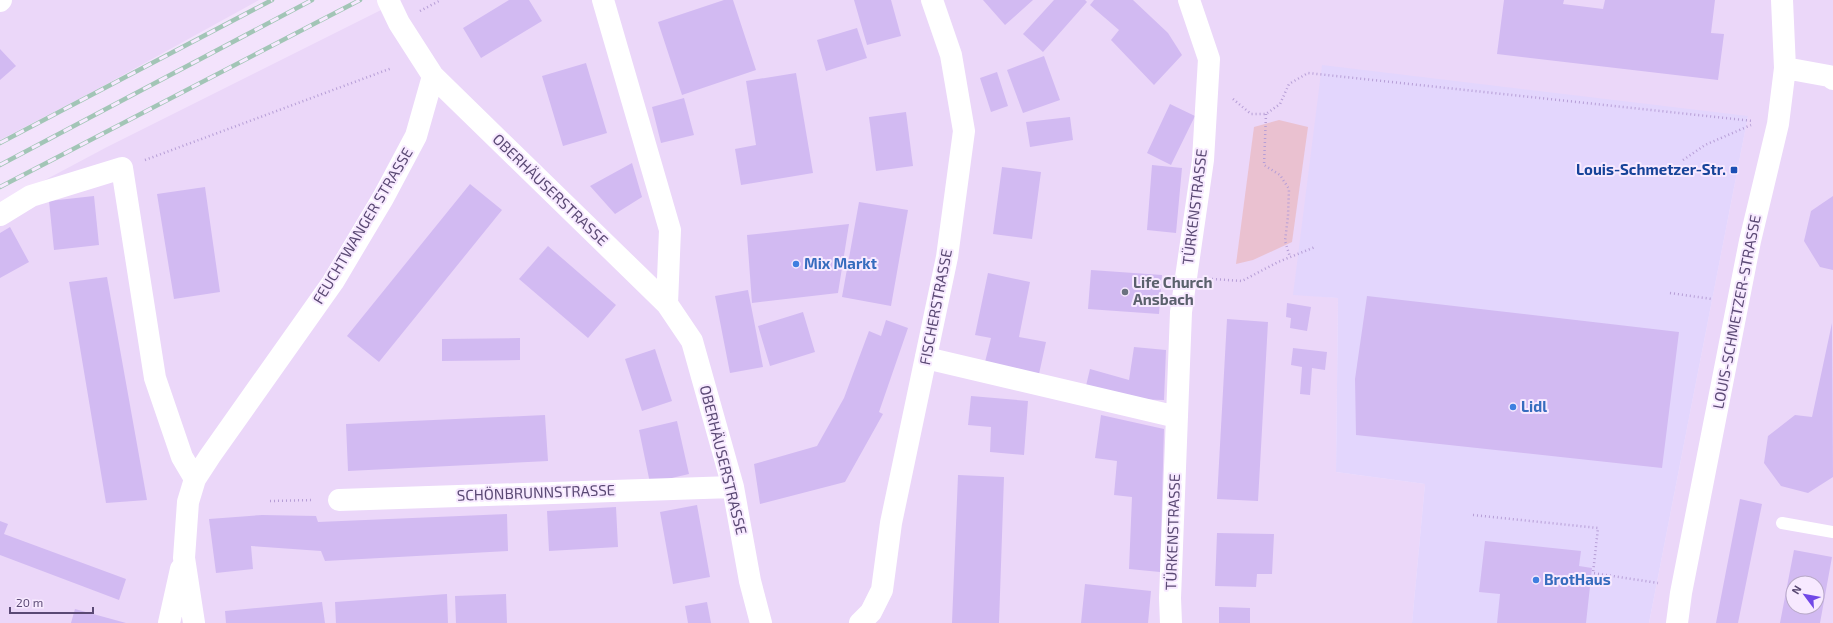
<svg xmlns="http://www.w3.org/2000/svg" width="1833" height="623" font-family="'Exo 2',sans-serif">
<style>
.residential{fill:#ebd7f9;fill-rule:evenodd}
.commercial{fill:#e3d6fd}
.green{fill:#eac1d0}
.building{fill:#d2baf2;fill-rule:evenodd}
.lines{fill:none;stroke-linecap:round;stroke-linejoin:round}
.path{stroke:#b69ed6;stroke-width:2.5;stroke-dasharray:1 3;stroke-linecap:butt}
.lane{stroke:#fff;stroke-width:12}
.street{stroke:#fff;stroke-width:22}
.secondary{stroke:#fff;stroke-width:22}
.rail-casing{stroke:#a2c5b6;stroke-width:4.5}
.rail{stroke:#f7e9ff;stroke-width:3;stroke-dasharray:9;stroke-linecap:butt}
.transit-dot{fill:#1a4fb4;stroke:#f7e9ff;stroke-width:1.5}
.shop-dot{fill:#3f7fe0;stroke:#f7e9ff;stroke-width:1.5}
.worship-dot{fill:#6b7280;stroke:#f7e9ff;stroke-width:1.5}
.labels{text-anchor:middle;stroke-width:4;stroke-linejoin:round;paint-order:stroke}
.transit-label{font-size:15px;font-weight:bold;fill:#164399;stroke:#f7e9ff;text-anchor:end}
.street-label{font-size:15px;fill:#5a4974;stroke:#f7e9ff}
.shop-label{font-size:15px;font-weight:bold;fill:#366cbe;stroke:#f7e9ff;text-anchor:start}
.worship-label{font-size:15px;font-weight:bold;fill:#5b616d;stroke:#f7e9ff;text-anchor:start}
</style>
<rect width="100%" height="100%" fill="#f3e3fc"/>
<path class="residential" d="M0 0H259L94 91 0 140Z
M401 0H1833V623H1649L1748 116 1293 294 1338 298 1336 472 1425 484 1412 623H0V204L107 147ZM1793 583H1817V607H1793Z"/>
<path class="commercial" d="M1322 65 1748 116 1649 623H1412L1425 484 1336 472 1338 298 1293 295Z"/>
<path class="green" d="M1279 120 1308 127 1292 242 1253 260 1236 264 1254 127Z"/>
<path class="building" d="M509 0H529L542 21 481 58 463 28Z
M724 0H733L756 70 682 95 658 22Z
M854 0H891L901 36 867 45Z
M983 0H1033L1005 25Z
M1054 0H1085L1087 2 1043 52 1023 34Z
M1094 0H1133L1168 33 1182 55 1154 85 1111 40 1119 30 1090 5Z
M1504 0H1564L1563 4 1603 9 1605 0H1715L1711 33 1724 34 1718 80 1497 54Z
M857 28 867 58 826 71 817 40Z
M0 49 16 66 0 80Z
M1044 56 1060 100 1023 113 1007 70Z
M586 63 607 133 563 146 542 76Z
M997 72 1008 106 991 112 980 78Z
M796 73 813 173 741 185 735 149 756 145 746 81Z
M684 98 694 135 661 143 652 107Z
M1170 104 1195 116 1171 165 1147 153Z
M906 112 913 166 876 171 869 117Z
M1070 117 1073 140 1030 147 1026 122Z
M632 163 642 197 615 214 590 186Z
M1152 165 1182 168 1176 233 1147 230Z
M1002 167 1041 172 1032 239 993 234Z
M470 184 502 210 379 362 347 336Z
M205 187 220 292 174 299 157 194Z
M94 196 99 245 54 250 49 201Z
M1833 196V270L1820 267 1804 241 1811 211Z
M859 202 908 210 891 306 842 297Z
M849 224 838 293 752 303 747 235Z
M10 227 29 262 0 278V233Z
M548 246 616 305 588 338 519 279Z
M1091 270 1162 275 1159 314 1088 309Z
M988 273 1030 282 1019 337 1046 342 1039 374 985 362 991 338 975 335Z
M107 277 147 500 106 503 69 282Z
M748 290 763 367 730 373 715 296Z
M1367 296 1679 332 1662 468 1356 435 1355 379Z
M1287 303 1311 307 1307 331 1290 328 1291 318 1286 317Z
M803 312 815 352 770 366 758 326Z
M1227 319 1268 322 1258 501 1217 499Z
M886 320 908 328 879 412 883 414 845 482 760 504 754 464 817 446 844 398 869 331 881 336Z
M1832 323 1833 477 1808 493 1781 486 1764 463 1768 436 1795 415 1812 417Z
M520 338V360L442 361V339Z
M1134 347 1166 350 1164 400 1128 399 1085 390 1090 369 1129 380Z
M1293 348 1327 352 1325 370 1312 368 1310 395 1300 394 1302 367 1291 365Z
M655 349 672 401 642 411 625 359Z
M971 396 1028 401 1024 455 990 452 991 427 968 425Z
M545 415 548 461 348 471 346 424Z
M1101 415 1164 429 1160 572 1129 569 1132 497 1114 495 1117 461 1095 458Z
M677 421 689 474 650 483 639 430Z
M958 475 1004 477 999 623H952Z
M1740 499 1762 504 1738 623H1716Z
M697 505 710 577 673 584 660 512Z
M616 507 618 547 549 551 547 511Z
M507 514 508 551 325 561 321 551 251 546 253 569 216 573 209 519 262 515 316 516 318 522Z
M0 521 8 524 4 534 126 579 119 600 0 555Z
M1217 533 1274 534 1272 574H1257L1256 587 1215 586Z
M1485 541 1581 551 1579 566 1592 568 1586 623H1497L1500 594 1479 592Z
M1794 550 1832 557 1820 623H1780ZM1793 583H1817V607H1793Z
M1085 584 1151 591 1148 623H1081Z
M447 594 448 623H336L335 602Z
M506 594 507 623H456L455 596Z
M322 602 325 623H226L225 611Z
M707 602 711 623H688L685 606Z
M1219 607 1250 608V623H1219Z
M75 609 126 623H71Z"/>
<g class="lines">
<path class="path" d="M420 11 441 0
M1233 99 1251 114H1266L1280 104 1289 84 1308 73 1753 121
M1266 114 1264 165 1280 175 1289 189 1288 216 1285 241 1290 257
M145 160 392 68
M1683 160 1705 145 1751 125
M1212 279 1242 281 1278 262 1315 247
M1670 293 1712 299
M270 501 314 500
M1473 515 1598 528 1593 573 1658 583"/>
<path class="lane" d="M1782 523 1833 532"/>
<path class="street" d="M388 0 399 23 433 76 667 304 692 341 733 487 750 581 761 623
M603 0 670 230 667 304
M0 1 1 0
M1785 68 1829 76 1833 79
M0 215 31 196 122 168 155 378 182 457 195 479
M926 358 1177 417
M339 500 733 487
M169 623 181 569
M194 623 184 558 188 502 195 479 210 456 333 282 383 198 416 136 433 76
M1171 623 1170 598 1181 312 1203 160 1209 59 1189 0
M1677 623 1681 593 1750 241 1778 124 1785 68 1782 0"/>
<path class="secondary" d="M860 623 871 612 882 590 891 523 947 257 964 131 951 55 932 0"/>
<defs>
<path id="rail" d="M0 143 272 0
M0 165 312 0
M0 187 360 0"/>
</defs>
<use href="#rail" class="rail-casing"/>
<use href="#rail" class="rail"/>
</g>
<rect class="transit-dot" x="1730" y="166" width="8" height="8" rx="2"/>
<g class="shop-dot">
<circle cx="796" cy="264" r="4"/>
<circle cx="1513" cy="407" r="4"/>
<circle cx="1536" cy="580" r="4"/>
</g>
<circle class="worship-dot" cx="1125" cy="292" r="4"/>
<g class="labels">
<g class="transit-label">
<text x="1726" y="175">Louis-Schmetzer-Str.</text>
</g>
<g class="street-label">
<text transform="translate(550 190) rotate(44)" y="5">OBERHÄUSERSTRASSE</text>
<text transform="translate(1195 207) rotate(-83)" y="5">TÜRKENSTRASSE</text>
<text transform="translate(363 226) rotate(-59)" y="5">FEUCHTWANGER STRASSE</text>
<text transform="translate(936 307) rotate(-79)" y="5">FISCHERSTRASSE</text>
<text transform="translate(1737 312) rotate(-79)" y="5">LOUIS-SCHMETZER-STRASSE</text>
<text transform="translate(723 460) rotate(76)" y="5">OBERHÄUSERSTRASSE</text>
<text transform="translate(536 493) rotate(-2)" y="5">SCHÖNBRUNNSTRASSE</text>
<text transform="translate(1173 532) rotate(-88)" y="5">TÜRKENSTRASSE</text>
</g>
<g class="shop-label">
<text x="804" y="269">Mix Markt</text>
<text x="1521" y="412">Lidl</text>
<text x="1544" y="585">BrotHaus</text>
</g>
<g class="worship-label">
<text x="1133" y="288">Life Church<tspan x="1133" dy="17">Ansbach</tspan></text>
</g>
</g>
<g transform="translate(1805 595) rotate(302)"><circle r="19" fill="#f7e9ff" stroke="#b8a9c7"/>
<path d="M0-3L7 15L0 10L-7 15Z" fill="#7147e7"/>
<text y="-6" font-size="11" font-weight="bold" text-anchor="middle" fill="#5a4974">N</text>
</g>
<path d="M10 607v6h83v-6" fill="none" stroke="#5a4974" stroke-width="2"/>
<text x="16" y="607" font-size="12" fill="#5a4974" stroke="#f7e9ff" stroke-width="3" paint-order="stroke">20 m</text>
</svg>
